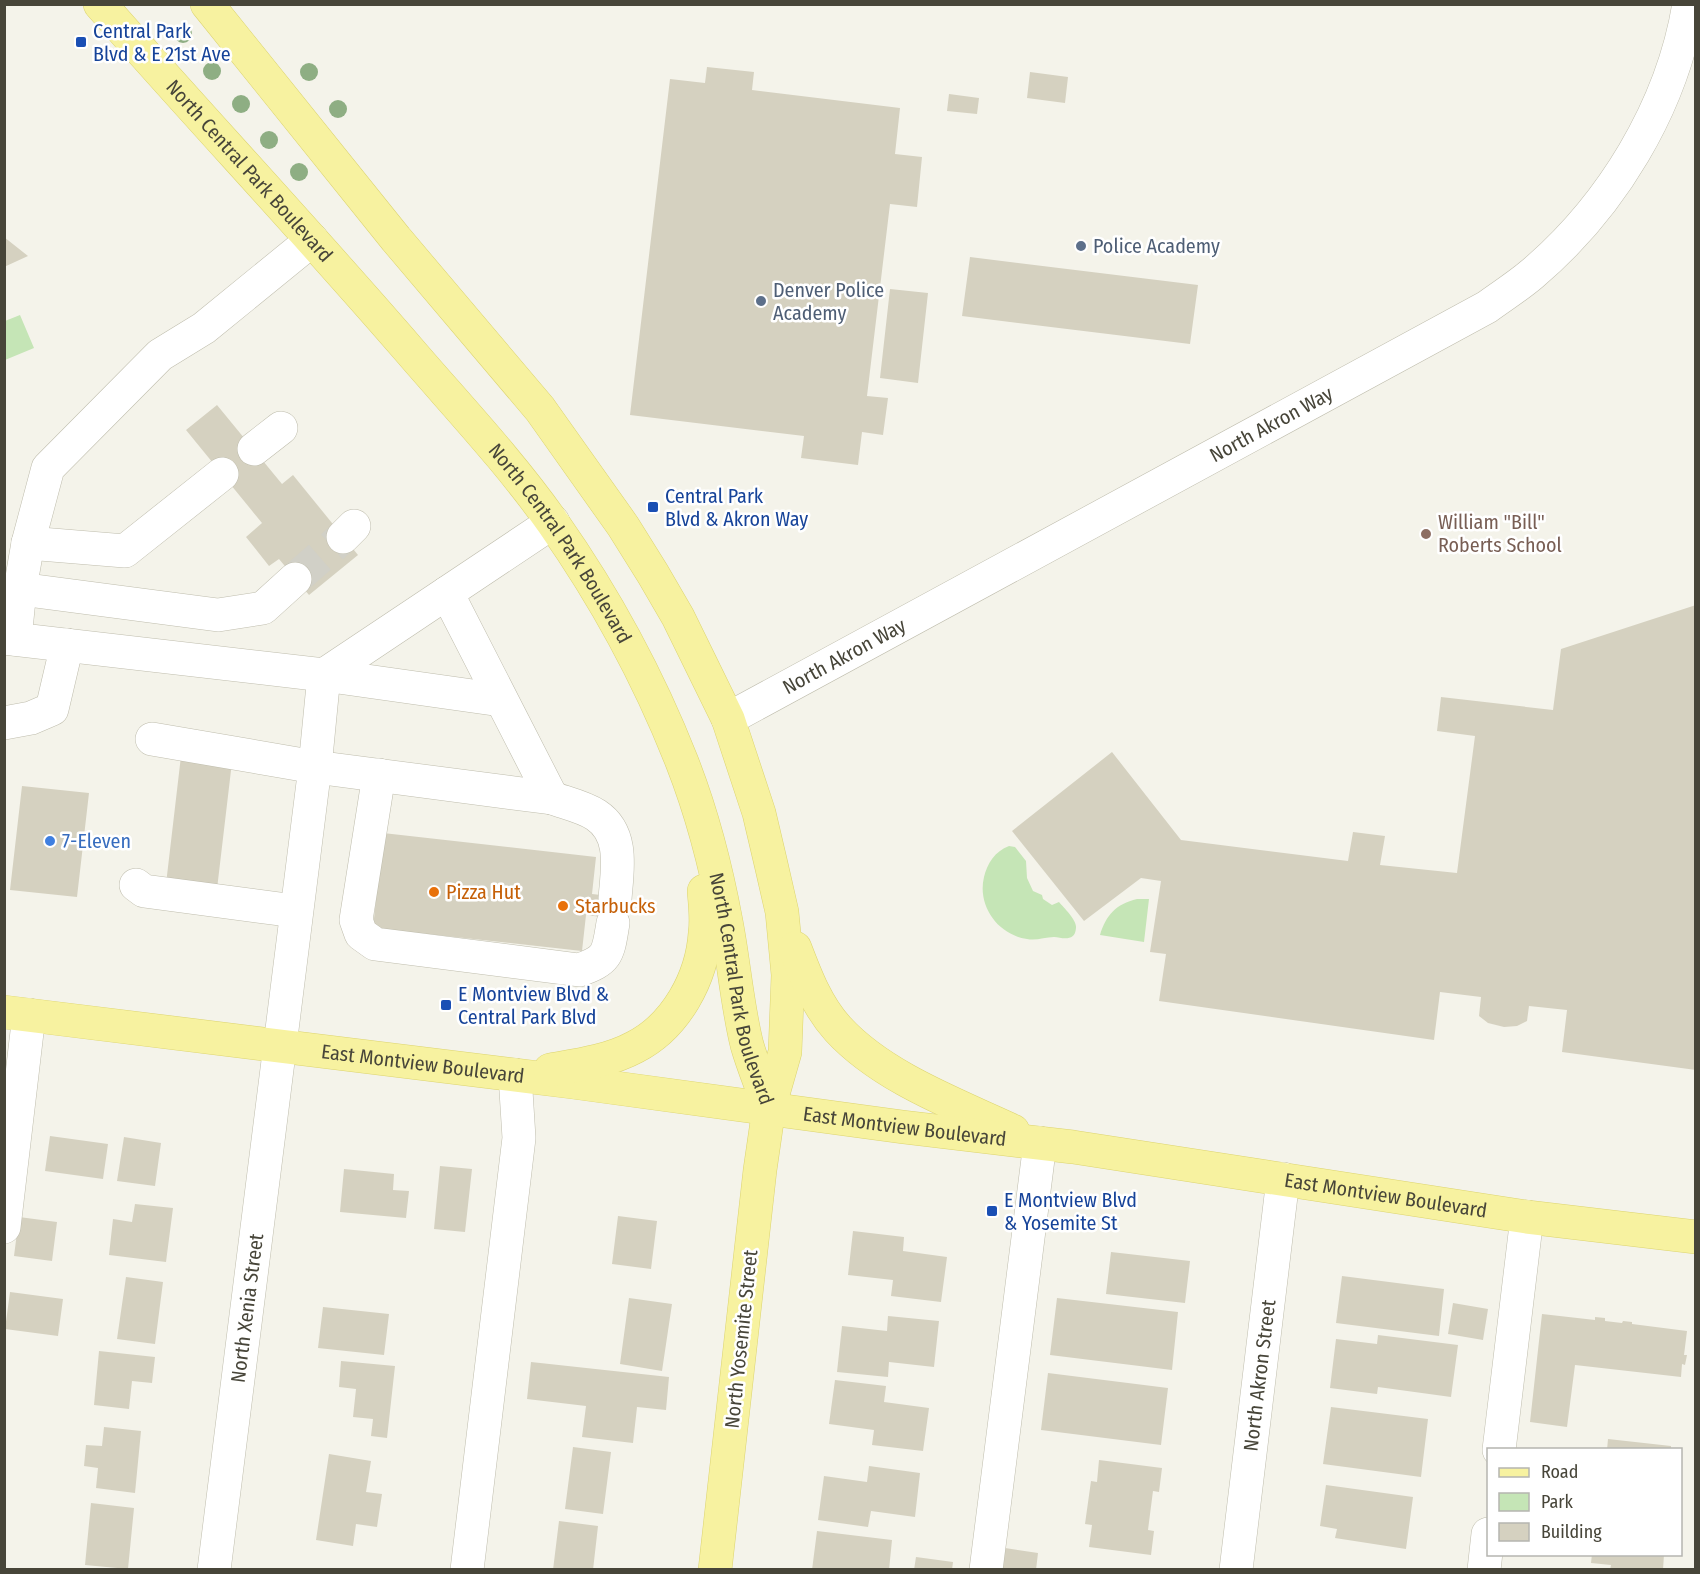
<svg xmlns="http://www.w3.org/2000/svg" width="1700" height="1574" font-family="'Fira Sans Condensed',sans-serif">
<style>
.green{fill:#c5e5b6}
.building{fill:#d5d1c0}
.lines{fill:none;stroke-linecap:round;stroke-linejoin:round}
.minor-tunnel{stroke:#d1d0c7;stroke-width:33;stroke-dasharray:33 16;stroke-linecap:butt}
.minor-casing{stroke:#bfbdad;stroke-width:34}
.major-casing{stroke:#dcd470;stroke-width:34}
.minor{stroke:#fff;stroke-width:33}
.major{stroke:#f7f2a0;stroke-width:33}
.tree{fill:#8eae83}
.transit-dot{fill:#1a4fb4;stroke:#fff;stroke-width:2}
.service-dot{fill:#5c6f8a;stroke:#fff;stroke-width:2}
.education-dot{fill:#8d6e63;stroke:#fff;stroke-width:2}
.shop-dot{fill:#3f7fe0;stroke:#fff;stroke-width:2}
.food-dot{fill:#e8710a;stroke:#fff;stroke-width:2}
.labels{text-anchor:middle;stroke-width:5;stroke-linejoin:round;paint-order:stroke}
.transit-label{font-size:20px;fill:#164399;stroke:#fff;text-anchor:start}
.street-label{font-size:20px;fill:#474539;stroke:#fff}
.service-label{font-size:20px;fill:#4e5e75;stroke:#fff;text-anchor:start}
.education-label{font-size:20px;fill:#785e54;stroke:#fff;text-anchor:start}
.shop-label{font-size:20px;fill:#366cbe;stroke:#fff;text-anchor:start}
.food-label{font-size:20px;fill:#c56008;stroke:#fff;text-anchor:start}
</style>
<rect width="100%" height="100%" fill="#f4f3ea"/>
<path class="green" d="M20 315 34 348 5 360V321Z
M1009 846 1015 847 1026 861 1027 878 1033 891 1042 895 1043 899 1052 905 1059 902C1064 908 1077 920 1076 928 1075 942 1063 938 1054 937 1045 937 1036 941 1027 939 998 935 977 906 984 877 987 864 995 851 1009 846Z
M1137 899H1149L1144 942 1100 935C1106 915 1116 904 1137 899Z"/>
<path class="building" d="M707 67 754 72 752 90 900 108 895 154 922 157 917 207 890 204 867 396 888 398 883 435 862 432 858 465 801 458 804 436 630 415 670 79 705 83Z
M1030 72 1068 77 1065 103 1027 98Z
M949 94 979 98 977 114 947 111Z
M4 237 28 256 4 267Z
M970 257 1198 285 1190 344 962 316Z
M890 289 928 293 918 383 880 378Z
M217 405 282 484 293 475 358 555 309 595 279 559 269 566 246 537 262 523 186 430Z
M1696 605V1070L1562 1052 1567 1010 1529 1006 1527 1021 1517 1026 1504 1027 1488 1023 1479 1016 1481 997 1440 992 1434 1040 1159 1001 1166 954 1150 952 1161 881 1141 878 1084 921 1012 831 1112 752 1181 840 1348 861 1353 832 1385 836 1380 865 1457 873 1475 736 1437 731 1441 697 1553 710 1561 649Z
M181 756 232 762 217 889 166 884Z
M22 786 89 793 77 897 10 890Z
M383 833 596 857 592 894 619 897 617 919 586 915 582 951 373 928Z
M50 1136 108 1144 103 1179 45 1171Z
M124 1137 161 1143 155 1186 117 1181Z
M440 1166 472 1169 465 1232 434 1229Z
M344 1169 394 1174 393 1190 409 1191 406 1218 340 1212Z
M135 1204 173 1208 166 1262 109 1255 113 1219 132 1222Z
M618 1216 657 1221 651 1269 612 1264Z
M19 1217 57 1222 52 1261 14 1256Z
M853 1231 904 1237 903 1251 947 1257 941 1302 891 1296 893 1280 848 1275Z
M1111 1252 1190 1261 1185 1303 1106 1294Z
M1342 1276 1444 1289 1439 1336 1336 1323Z
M126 1277 163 1282 155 1344 117 1339Z
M10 1292 63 1299 58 1336 5 1329Z
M629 1298 672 1304 662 1371 620 1364Z
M1057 1298 1178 1312 1172 1370 1050 1355Z
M1453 1303 1488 1309 1483 1340 1448 1334Z
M323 1307 389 1314 384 1355 318 1348Z
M1542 1314 1595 1320V1317L1605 1318V1321L1622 1323 1623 1321 1632 1322V1324L1687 1331 1684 1355H1687L1685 1365 1682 1364 1681 1377 1575 1365 1567 1427 1530 1422Z
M888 1316 939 1321 934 1367 889 1362 888 1377 837 1372 842 1326 887 1331Z
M1378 1335 1458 1345 1451 1397 1378 1387 1377 1394 1330 1388 1336 1339 1377 1344Z
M99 1351 155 1357 152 1383 132 1381 129 1409 94 1405Z
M341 1361 395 1366 387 1438 371 1436 373 1419 353 1417 356 1389 339 1387Z
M531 1362 669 1377 666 1410 637 1407 633 1443 582 1437 586 1406 527 1399Z
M1048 1373 1168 1388 1161 1445 1041 1430Z
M835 1380 886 1386 884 1402 929 1408 923 1451 872 1445 874 1430 829 1424Z
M1331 1407 1428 1419 1421 1477 1323 1464Z
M104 1427 141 1431 135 1493 96 1488 98 1468 84 1466 86 1445 102 1446Z
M1608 1439 1671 1446V1450H1607Z
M573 1447 611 1452 603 1514 565 1509Z
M329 1454 371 1461 366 1492 382 1494 377 1527 356 1524 353 1546 316 1540Z
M1099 1460 1162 1468 1159 1492 1153 1491 1149 1522 1148 1530 1154 1531 1151 1555 1089 1547 1092 1525 1085 1524 1091 1481 1097 1482Z
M869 1466 920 1473 915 1517 871 1511 868 1527 818 1520 824 1476 867 1482Z
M1326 1485 1413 1497 1406 1549 1335 1538 1337 1529 1320 1526Z
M91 1503 134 1508 128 1569 85 1565Z
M559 1521 598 1526 593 1570H553Z
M817 1531 892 1540 889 1570H812Z
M1005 1548 1038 1553 1036 1570H1002Z
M1592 1554H1664L1663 1570H1610L1611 1565 1591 1563Z
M916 1557 953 1562 952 1570H914Z"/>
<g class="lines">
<path class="minor-tunnel" d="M295 579 343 537"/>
<defs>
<g id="minor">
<path d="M254 449 281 428"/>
<path d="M343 537 354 526"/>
<path d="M28 543 125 551 222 474"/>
<path d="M20 589 218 615 263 608 295 579"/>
<path d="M4 638 324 675 553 522"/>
<path d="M15 639 20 589 28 543 48 468 160 355 204 328 312 240"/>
<path id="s1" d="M728 719 1487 307C1502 296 1518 286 1532 274 1611 207 1672 108 1689 4"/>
<path d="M4 723 31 718 52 709 67 645"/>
<path d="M152 739 315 767 552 798 447 593"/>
<path d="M379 775 356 920 361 934 375 944 579 970C609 960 608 953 613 923"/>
<path d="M552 798C566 803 584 807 596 815 625 834 617 871 615 899"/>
<path d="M136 885 144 891 295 911"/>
<path d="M4 1227 29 1015"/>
<path d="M1499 1450 1527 1217"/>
<path id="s2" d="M214 1570 315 767 324 675 501 700"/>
<path d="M467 1570 519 1138 515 1075"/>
<path d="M986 1570 1040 1143"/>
<path id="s3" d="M1236 1570 1283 1179"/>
<path d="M1484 1570 1488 1534"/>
</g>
<g id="major">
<path id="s4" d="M100 4C202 120 308 233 409 350 458 407 510 462 553 523 605 597 649 678 682 762 702 813 716 867 726 921 734 962 737 1005 747 1045 753 1066 762 1087 769 1108"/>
<path d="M207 4 396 239 540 409 623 526 653 574 678 617 728 719 759 813 771 864 782 912 788 975 785 1052 769 1108 760 1170 715 1570"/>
<path d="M795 948C806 977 817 1006 838 1029 882 1077 955 1104 1013 1131"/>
<path id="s5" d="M4 1012 572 1082 903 1127 1073 1147 1527 1217 1696 1237"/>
<path d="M550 1070C579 1065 609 1061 635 1047 676 1026 702 978 705 933 707 919 705 905 704 891"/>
</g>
</defs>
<use href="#minor" class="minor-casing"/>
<use href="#major" class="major-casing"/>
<use href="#minor" class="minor"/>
<use href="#major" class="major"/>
</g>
<g class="tree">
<circle cx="183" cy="34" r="9"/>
<circle cx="212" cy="71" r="9"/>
<circle cx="309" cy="72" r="9"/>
<circle cx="241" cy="104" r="9"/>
<circle cx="338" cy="109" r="9"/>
<circle cx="269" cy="140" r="9"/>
<circle cx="299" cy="172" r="9"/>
</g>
<g class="transit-dot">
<rect x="75" y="36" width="12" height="12" rx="3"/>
<rect x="647" y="501" width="12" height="12" rx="3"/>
<rect x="440" y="999" width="12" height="12" rx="3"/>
<rect x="986" y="1205" width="12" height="12" rx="3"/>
</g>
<g class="service-dot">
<circle cx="1081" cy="246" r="6"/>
<circle cx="761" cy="301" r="6"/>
</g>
<circle class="education-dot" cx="1426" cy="534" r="6"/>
<circle class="shop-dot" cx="50" cy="841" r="6"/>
<g class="food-dot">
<circle cx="434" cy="892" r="6"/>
<circle cx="563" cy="906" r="6"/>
</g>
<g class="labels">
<g class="transit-label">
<text x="93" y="38">Central Park<tspan x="93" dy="23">Blvd &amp; E 21st Ave</tspan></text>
<text x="665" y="503">Central Park<tspan x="665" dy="23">Blvd &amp; Akron Way</tspan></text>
<text x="458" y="1001">E Montview Blvd &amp;<tspan x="458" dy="23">Central Park Blvd</tspan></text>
<text x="1004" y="1207">E Montview Blvd<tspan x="1004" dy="23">&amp; Yosemite St</tspan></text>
</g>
<g class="street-label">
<text dy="7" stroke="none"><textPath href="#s4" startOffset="224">North Central Park Boulevard</textPath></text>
<text dy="7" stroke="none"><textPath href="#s1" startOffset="618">North Akron Way</textPath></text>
<text dy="7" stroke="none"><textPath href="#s4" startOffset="710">North Central Park Boulevard</textPath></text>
<text dy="7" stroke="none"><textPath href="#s1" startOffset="132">North Akron Way</textPath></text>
<text dy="7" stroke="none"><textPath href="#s4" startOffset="1196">North Central Park Boulevard</textPath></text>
<text dy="7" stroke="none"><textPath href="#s5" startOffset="422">East Montview Boulevard</textPath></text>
<text dy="7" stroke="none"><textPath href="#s5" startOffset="908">East Montview Boulevard</textPath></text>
<text dy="7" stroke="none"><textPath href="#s5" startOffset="1394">East Montview Boulevard</textPath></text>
<text dy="7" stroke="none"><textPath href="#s2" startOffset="264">North Xenia Street</textPath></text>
<text transform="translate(741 1339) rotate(-84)" y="7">North Yosemite Street</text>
<text dy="7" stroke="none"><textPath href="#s3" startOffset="196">North Akron Street</textPath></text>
</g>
<g class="service-label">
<text x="1093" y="253">Police Academy</text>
<text x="773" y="297">Denver Police<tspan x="773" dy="23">Academy</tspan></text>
</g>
<g class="education-label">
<text x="1438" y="529">William "Bill"<tspan x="1438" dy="23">Roberts School</tspan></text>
</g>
<g class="shop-label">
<text x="62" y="848">7-Eleven</text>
</g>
<g class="food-label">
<text x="446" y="899">Pizza Hut</text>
<text x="575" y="913">Starbucks</text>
</g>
</g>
<rect width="1700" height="1574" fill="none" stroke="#474539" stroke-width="12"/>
<rect x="1487" y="1448" width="195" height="108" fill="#ffffff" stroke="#b5b5b0" stroke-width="1.5"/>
<rect x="1499" y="1468" width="30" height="9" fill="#f7f2a0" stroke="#b5b5b0" stroke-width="1.5"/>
<text x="1541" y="1478" font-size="18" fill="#474539">Road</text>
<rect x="1499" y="1493" width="30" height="18" fill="#c5e5b6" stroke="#b5b5b0" stroke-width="1.5"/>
<text x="1541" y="1508" font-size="18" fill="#474539">Park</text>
<rect x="1499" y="1523" width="30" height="18" fill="#d5d1c0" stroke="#b5b5b0" stroke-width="1.5"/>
<text x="1541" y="1538" font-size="18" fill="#474539">Building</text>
</svg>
